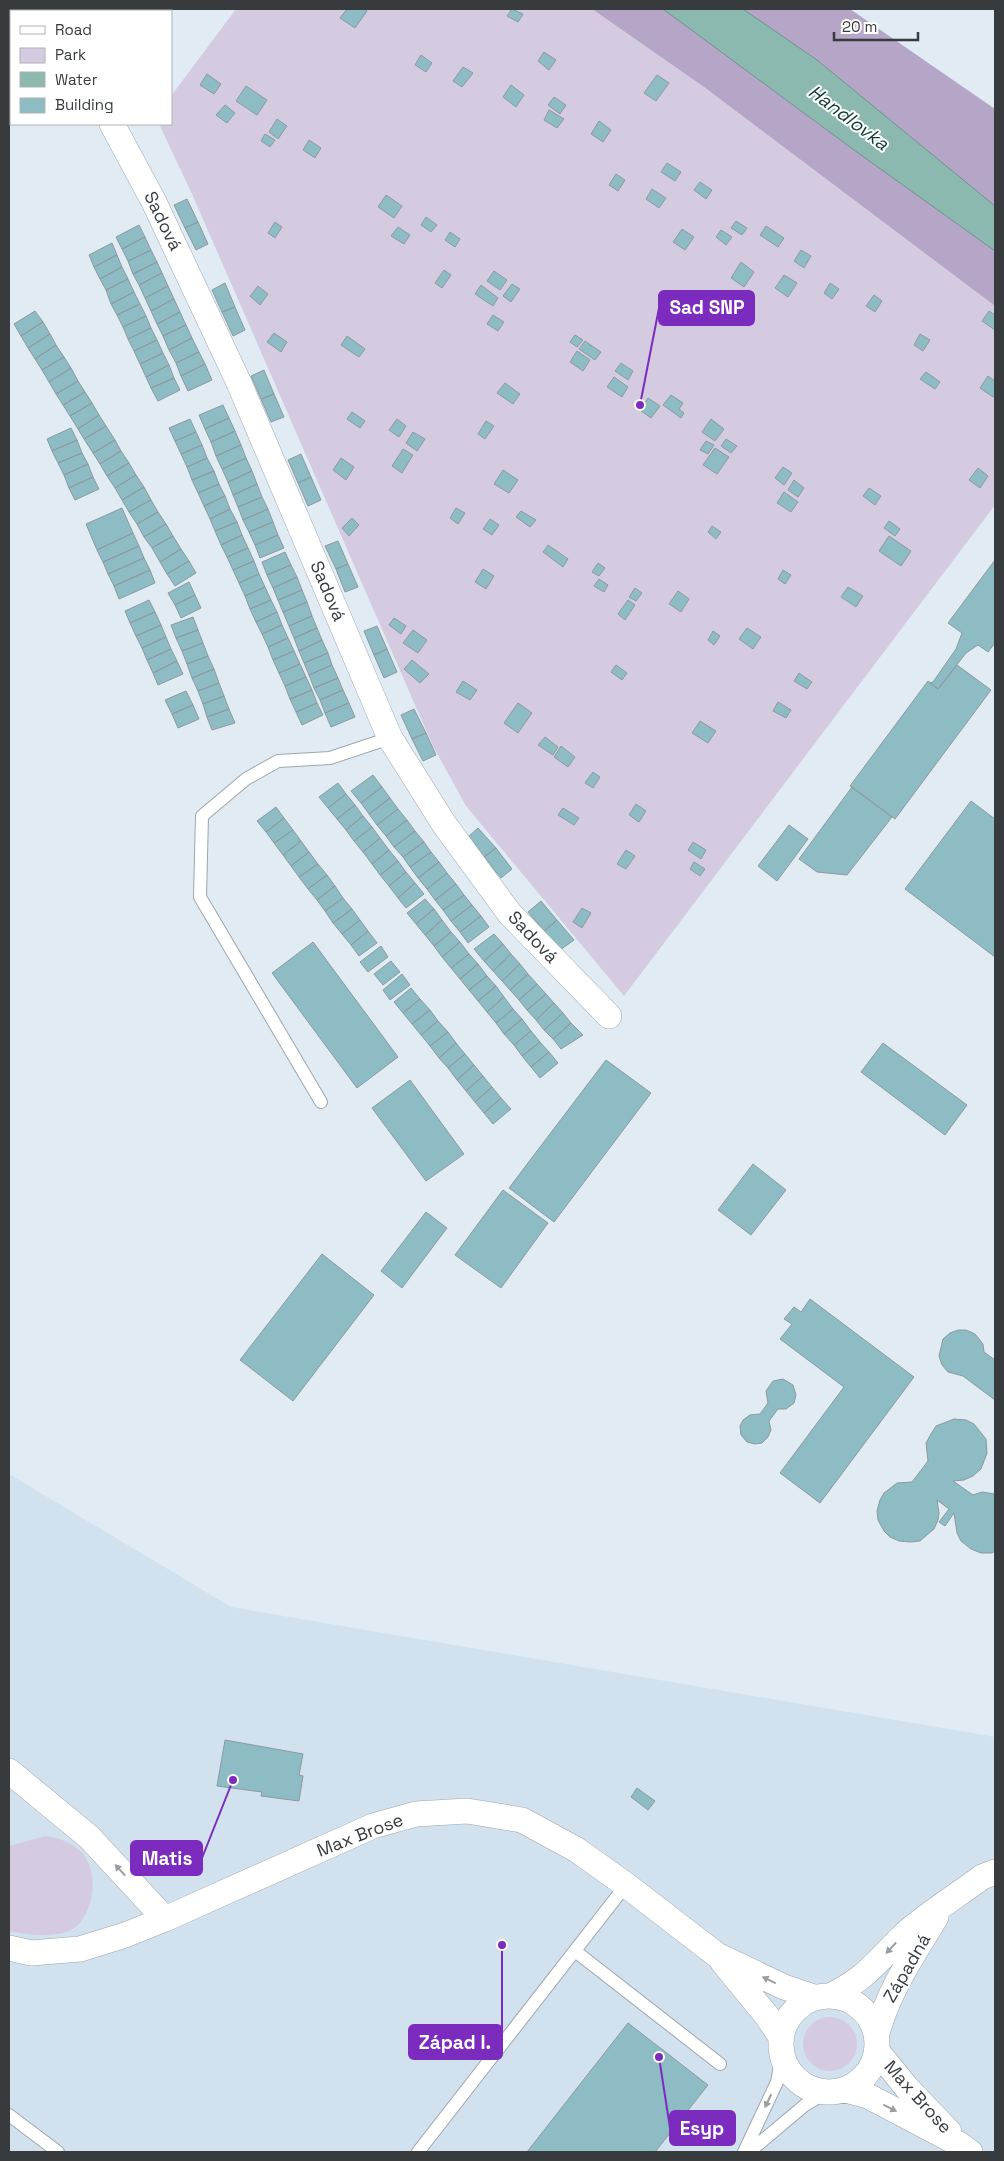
<svg xmlns="http://www.w3.org/2000/svg" width="1004" height="2161" font-family="'Space Grotesk',sans-serif">
<style>
.built{fill:#d1e1ee}
.green{fill:#d5cbe1}
.forest{fill:#b5a5c7}
.water{fill:#8bb9af;stroke:#72938d}
.building{fill:#8dbcc5;stroke:#8d9a9d}
.lines{fill:none;stroke-linecap:round;stroke-linejoin:round}
.service-casing{stroke:#9da6ad;stroke-width:14}
.minor-casing{stroke:#9da6ad;stroke-width:26}
.service{stroke:#fff;stroke-width:12}
.minor{stroke:#fff;stroke-width:25}
.oneway{fill:#9b9d9e}
.labels{text-anchor:middle;stroke-width:4;stroke-linejoin:round;paint-order:stroke}
.street-label{font-size:18px;fill:#373b3e;stroke:#fff}
.water-label{font-size:19px;font-style:italic;fill:#103b34;stroke:#fff}
.leader{fill:none;stroke:#7b2cbf;stroke-width:2}
.callout-dot{fill:#7b2cbf;stroke:#fff;stroke-width:2}
.callout{fill:#7b2cbf;stroke:#7b2cbf;stroke-width:2}
.callout-label{font-size:19px;text-anchor:middle;font-weight:bold;fill:#fff}
</style>
<rect width="100%" height="100%" fill="#e1ebf3"/>
<path class="built" d="M9 1474 231 1607 995 1737V2152H9Z"/>
<path class="green" d="M236 9H592L704 87 995 306V505L624 996 466 806 433 746 192 194 159 124H171V96Z
M45 1836C58 1838 69 1841 79 1850 100 1869 95 1909 76 1927 61 1939 26 1935 9 1931V1846Z
M803 2044a27 27 0 1 1 54 0a27 27 0 1 1-54 0Z"/>
<path class="forest" d="M592 9H850L995 109V306L704 87Z"/>
<path class="water" d="M663 9H743L817 60 995 206V251L854 150Z"/>
<path class="building" d="M347 9H364L367 11 355 28 340 18Z
M512 9 523 14 518 22 507 16Z
M544 52 556 60 549 70 538 61Z
M421 55 432 63 426 72 415 65Z
M463 67 473 73 462 87 453 81Z
M207 74 221 84 214 94 200 85Z
M657 75 669 83 656 101 644 93Z
M511 85 524 95 516 107 503 97Z
M246 86 267 100 257 115 236 101Z
M554 97 566 105 560 114 548 105Z
M225 105 235 113 227 123 216 115Z
M549 110 564 119 557 128 544 120Z
M277 119 287 126 278 139 269 132Z
M599 121 611 130 603 142 591 134Z
M265 134 275 140 270 147 261 141Z
M309 140 321 148 315 158 303 150Z
M667 163 681 172 675 181 661 172Z
M616 174 625 180 618 191 609 185Z
M700 182 712 190 706 199 694 190Z
M652 189 666 198 659 208 646 199Z
M386 195 402 206 394 218 378 207Z
M187 199 198 222 185 228 174 205Z
M426 217 437 225 431 232 421 225Z
M736 221 747 228 742 235 731 228Z
M198 222 208 244 196 250 185 228Z
M275 222 282 227 275 238 268 233Z
M139 225 145 237 122 249 116 237Z
M766 226 784 238 778 247 760 235Z
M398 227 410 235 404 244 391 236Z
M682 229 694 237 685 250 673 242Z
M721 230 732 237 726 245 716 237Z
M450 232 460 239 455 247 445 240Z
M145 237 151 250 128 261 122 249Z
M112 243 117 255 94 267 89 255Z
M151 250 157 262 133 274 128 261Z
M801 250 811 256 804 268 794 261Z
M117 255 122 267 100 279 94 267Z
M157 262 162 273 139 285 133 274Z
M741 262 754 272 744 287 731 278Z
M122 267 128 279 106 290 100 279Z
M444 270 451 275 442 288 435 283Z
M494 271 507 280 500 290 487 281Z
M162 273 168 286 145 298 139 285Z
M784 275 797 283 788 297 775 288Z
M128 279 134 292 111 304 106 290Z
M225 283 235 307 222 312 212 290Z
M830 283 839 289 832 299 824 293Z
M512 284 520 289 511 302 503 296Z
M481 285 498 298 493 306 475 294Z
M168 286 174 299 151 311 145 298Z
M258 286 268 294 260 305 250 296Z
M134 292 140 304 117 315 111 304Z
M874 295 882 301 875 312 866 306Z
M174 299 180 312 157 324 151 311Z
M140 304 146 316 123 327 117 315Z
M235 307 245 330 233 336 222 312Z
M35 311 43 322 21 336 14 324Z
M989 311 995 315V330L982 321Z
M180 312 186 325 163 336 157 324Z
M493 315 504 322 498 331 487 324Z
M146 316 151 328 128 339 123 327Z
M43 322 50 334 28 348 21 336Z
M186 325 192 338 169 350 163 336Z
M151 328 157 340 134 351 128 339Z
M274 333 287 342 281 352 267 342Z
M50 334 56 345 35 359 28 348Z
M920 334 930 340 923 351 914 345Z
M575 335 583 340 577 347 570 342Z
M347 336 365 349 359 357 341 345Z
M192 338 199 352 176 363 169 350Z
M157 340 163 353 140 364 134 351Z
M585 341 601 352 595 360 579 349Z
M56 345 64 357 42 370 35 359Z
M577 351 590 360 583 371 570 362Z
M199 352 205 364 181 376 176 363Z
M163 353 169 365 146 377 140 364Z
M64 357 71 368 49 382 42 370Z
M621 363 633 371 628 380 615 371Z
M205 364 212 380 188 391 181 376Z
M169 365 174 378 151 388 146 377Z
M71 368 78 381 56 394 49 382Z
M264 370 274 394 261 399 251 376Z
M926 372 940 382 935 389 920 379Z
M988 376 995 381V394L993 397 980 388Z
M614 377 628 387 622 397 607 387Z
M174 378 180 390 158 401 151 388Z
M78 381 85 392 63 405 56 394Z
M505 383 520 394 513 404 497 393Z
M85 392 92 403 70 416 63 405Z
M274 394 284 417 271 422 261 399Z
M671 395 683 403 679 409 684 413 681 418 663 405Z
M648 398 660 406 651 418 640 410Z
M92 403 99 415 78 429 70 416Z
M223 405 229 418 205 429 199 415Z
M352 412 365 421 360 428 347 419Z
M99 415 106 426 84 439 78 429Z
M229 418 235 431 211 442 205 429Z
M190 419 196 432 175 441 169 428Z
M397 419 406 426 399 437 389 430Z
M711 419 724 429 715 441 702 432Z
M486 421 494 426 485 439 478 434Z
M106 426 115 440 93 453 84 439Z
M71 428 77 440 52 451 47 439Z
M235 431 241 445 216 456 211 442Z
M196 432 202 445 181 454 175 441Z
M413 432 425 439 417 451 406 443Z
M726 439 737 446 731 453 721 446Z
M77 440 82 453 58 463 52 451Z
M115 440 121 451 100 464 93 453Z
M706 441 714 445 708 454 700 450Z
M202 445 207 458 187 467 181 454Z
M241 445 246 458 222 469 216 456Z
M715 448 729 457 717 474 703 465Z
M403 449 413 455 402 473 392 466Z
M121 451 129 463 107 476 100 464Z
M82 453 88 464 64 475 58 463Z
M301 454 311 477 298 483 288 460Z
M207 458 214 471 192 480 187 467Z
M246 458 252 471 228 482 222 469Z
M341 458 354 467 346 480 333 470Z
M129 463 136 475 115 488 107 476Z
M88 464 93 477 69 488 64 475Z
M783 467 792 473 784 485 775 478Z
M978 468 988 476 980 488 969 480Z
M503 470 518 480 509 493 494 484Z
M214 471 219 484 198 493 192 480Z
M252 471 257 484 233 495 228 482Z
M136 475 144 487 122 500 115 488Z
M93 477 99 489 75 500 69 488Z
M311 477 321 500 308 506 298 483Z
M794 480 804 488 798 497 788 490Z
M219 484 225 496 204 506 198 493Z
M257 484 262 497 238 507 233 495Z
M144 487 151 500 129 512 122 500Z
M869 488 881 496 875 505 863 496Z
M784 492 798 502 791 512 777 503Z
M225 496 230 509 210 519 204 506Z
M262 497 268 509 243 520 238 507Z
M151 500 158 512 137 524 129 512Z
M122 508 133 533 97 550 86 524Z
M456 508 465 513 458 524 450 518Z
M230 509 237 522 215 531 210 519Z
M268 509 273 522 249 532 243 520Z
M521 511 536 520 530 527 516 517Z
M158 512 166 524 144 537 137 524Z
M352 518 359 525 349 536 342 528Z
M490 519 499 525 492 535 483 529Z
M889 521 900 529 895 536 884 528Z
M237 522 242 535 221 545 215 531Z
M273 522 278 535 255 545 249 532Z
M166 524 173 536 152 548 144 537Z
M712 526 721 532 716 539 708 532Z
M133 533 139 546 103 562 97 550Z
M242 535 248 548 227 557 221 545Z
M278 535 284 548 260 558 255 545Z
M173 536 181 549 160 562 152 548Z
M889 536 911 551 901 566 879 551Z
M338 541 348 564 336 569 325 546Z
M548 545 568 559 563 567 543 552Z
M139 546 144 558 108 574 103 562Z
M248 548 254 561 233 570 227 557Z
M181 549 189 561 167 574 160 562Z
M285 552 291 565 267 575 262 562Z
M144 558 150 570 114 586 108 574Z
M995 560V643L988 652 978 645 966 653 938 689 930 683 933 682 956 649 962 633 948 623Z
M189 561 196 573 175 586 167 574Z
M254 561 259 574 239 583 233 570Z
M598 563 605 568 599 576 592 572Z
M348 564 358 587 345 592 336 569Z
M291 565 297 577 273 588 267 575Z
M483 569 494 576 486 589 475 582Z
M150 570 155 583 119 599 114 586Z
M783 570 791 575 785 584 778 579Z
M259 574 265 587 245 596 239 583Z
M297 577 302 590 278 600 273 588Z
M599 579 608 585 604 592 594 586Z
M189 582 195 595 175 605 168 593Z
M265 587 271 600 250 609 245 596Z
M848 587 863 596 856 607 841 597Z
M635 588 642 593 636 601 629 597Z
M302 590 307 602 283 612 278 600Z
M678 591 689 599 681 612 669 604Z
M195 595 201 608 181 618 175 605Z
M149 600 155 612 130 623 125 611Z
M271 600 277 612 256 622 250 609Z
M628 600 635 605 625 620 618 614Z
M307 602 312 616 289 626 283 612Z
M155 612 161 625 136 636 130 623Z
M277 612 282 625 262 634 256 622Z
M312 616 317 628 294 638 289 626Z
M193 617 198 630 176 638 171 625Z
M394 618 406 626 401 634 389 625Z
M161 625 166 637 142 648 136 636Z
M282 625 288 638 268 647 262 634Z
M377 626 387 649 374 655 364 631Z
M317 628 322 640 299 651 294 638Z
M747 628 761 637 753 649 739 639Z
M198 630 203 643 182 651 176 638Z
M413 630 427 640 418 653 403 643Z
M713 631 720 636 714 645 708 640Z
M166 637 171 649 147 660 142 648Z
M288 638 294 651 273 660 268 647Z
M322 640 328 653 304 663 299 651Z
M203 643 208 656 187 664 182 651Z
M171 649 177 661 153 673 147 660Z
M387 649 397 672 384 678 374 655Z
M294 651 300 664 279 673 273 660Z
M328 653 332 665 309 675 304 663Z
M208 656 214 669 192 678 187 664Z
M412 660 429 674 420 683 404 669Z
M177 661 183 674 158 685 153 673Z
M300 664 306 677 285 686 279 673Z
M332 665 338 678 314 688 309 675Z
M616 665 627 673 622 680 611 672Z
M957 665 991 690 895 819 850 786 928 681 938 689Z
M214 669 219 683 198 691 192 678Z
M799 673 812 682 807 689 794 681Z
M306 677 312 690 290 699 285 686Z
M338 678 343 690 320 700 314 688Z
M463 681 477 690 470 700 456 692Z
M219 683 224 696 203 704 198 691Z
M312 690 317 703 296 712 290 699Z
M343 690 349 703 325 713 320 700Z
M186 691 193 705 172 714 165 700Z
M224 696 229 709 207 717 203 704Z
M778 702 791 710 786 718 773 711Z
M317 703 323 715 302 725 296 712Z
M349 703 355 717 331 727 325 713Z
M518 703 532 713 518 733 504 723Z
M193 705 199 719 178 728 172 714Z
M229 709 235 723 212 730 207 717Z
M414 709 426 733 412 739 401 715Z
M700 721 716 731 708 743 692 733Z
M426 733 436 755 423 761 412 739Z
M545 737 558 747 553 755 538 745Z
M561 746 575 757 568 767 554 757Z
M593 772 600 777 593 788 585 783Z
M373 775 382 787 361 803 351 791Z
M338 783 346 794 328 808 319 797Z
M382 787 390 798 369 814 361 803Z
M852 787 892 817 847 875 817 872 799 859Z
M346 794 355 805 337 819 328 808Z
M390 798 398 809 377 825 369 814Z
M971 801 995 819V957L905 889Z
M636 804 646 811 639 822 629 815Z
M355 805 363 816 346 830 337 819Z
M276 807 284 818 266 832 257 821Z
M563 808 579 818 574 825 558 815Z
M398 809 407 820 386 836 377 825Z
M363 816 372 827 354 841 346 830Z
M284 818 293 830 274 843 266 832Z
M407 820 415 831 394 847 386 836Z
M789 825 808 839 777 881 758 866Z
M372 827 380 838 363 852 354 841Z
M478 828 496 848 484 857 468 837Z
M293 830 301 841 283 855 274 843Z
M415 831 424 842 403 857 394 847Z
M380 838 389 850 372 864 363 852Z
M301 841 309 852 291 866 283 855Z
M424 842 431 852 410 867 403 857Z
M693 842 706 850 701 859 688 850Z
M496 848 512 869 501 878 484 857Z
M389 850 398 861 380 875 372 864Z
M626 850 635 856 626 869 617 864Z
M309 852 318 864 299 877 291 866Z
M431 852 439 862 418 878 410 867Z
M398 861 406 872 389 886 380 875Z
M439 862 447 873 427 889 418 878Z
M694 862 705 869 700 876 690 869Z
M318 864 327 875 308 889 299 877Z
M406 872 415 883 398 898 389 886Z
M447 873 456 884 435 900 427 889Z
M327 875 335 886 317 900 308 889Z
M415 883 424 894 406 908 398 898Z
M456 884 464 895 443 910 435 900Z
M335 886 343 898 325 911 317 900Z
M464 895 472 905 451 921 443 910Z
M343 898 352 909 333 923 325 911Z
M425 899 434 909 416 924 407 913Z
M541 901 557 920 544 931 528 912Z
M472 905 481 916 460 932 451 921Z
M582 908 591 913 582 928 573 922Z
M352 909 360 920 342 934 333 923Z
M434 909 442 920 425 935 416 924Z
M481 916 489 927 468 943 460 932Z
M360 920 368 931 351 945 342 934Z
M442 920 451 932 434 946 425 935Z
M557 920 574 940 560 950 544 931Z
M368 931 377 943 359 956 351 945Z
M451 932 460 942 442 957 434 946Z
M494 934 503 944 484 961 474 949Z
M313 942 398 1057 357 1088 272 973Z
M460 942 469 954 451 968 442 957Z
M503 944 511 954 493 971 484 961Z
M381 946 388 957 368 972 360 962Z
M469 954 478 964 460 979 451 968Z
M511 954 520 964 502 981 493 971Z
M391 961 400 972 383 985 374 974Z
M478 964 487 976 469 990 460 979Z
M520 964 528 974 510 990 502 981Z
M402 974 410 985 390 1000 383 990Z
M528 974 537 984 519 1000 510 990Z
M487 976 496 986 478 1001 469 990Z
M537 984 546 994 527 1010 519 1000Z
M496 986 504 997 487 1012 478 1001Z
M411 988 420 999 403 1013 394 1002Z
M546 994 554 1003 536 1020 527 1010Z
M504 997 513 1009 496 1023 487 1012Z
M420 999 430 1010 412 1024 403 1013Z
M554 1003 563 1013 544 1030 536 1020Z
M513 1009 522 1019 504 1034 496 1023Z
M430 1010 438 1021 421 1035 412 1024Z
M563 1013 571 1023 553 1039 544 1030Z
M522 1019 531 1031 514 1045 504 1034Z
M438 1021 448 1032 430 1046 421 1035Z
M571 1023 583 1035 561 1049 553 1039Z
M531 1031 540 1042 522 1056 514 1045Z
M448 1032 456 1043 439 1058 430 1046Z
M540 1042 549 1052 531 1067 522 1056Z
M456 1043 465 1054 448 1068 439 1058Z
M883 1043 967 1105 945 1135 861 1072Z
M549 1052 558 1063 540 1078 531 1067Z
M465 1054 474 1065 457 1080 448 1068Z
M606 1060 651 1093 554 1222 509 1188Z
M474 1065 483 1076 466 1091 457 1080Z
M483 1076 492 1087 475 1102 466 1091Z
M410 1080 464 1154 426 1181 372 1108Z
M492 1087 501 1098 484 1113 475 1102Z
M501 1098 511 1109 493 1124 484 1113Z
M753 1164 786 1190 751 1235 718 1210Z
M503 1190 548 1223 501 1288 455 1255Z
M426 1212 447 1228 402 1288 381 1271Z
M322 1254 374 1295 293 1401 240 1360Z
M810 1299 914 1377 820 1503 780 1473 844 1387 780 1339 792 1324 784 1319 794 1307 801 1312Z
M958 1330H966L975 1334 983 1344 984 1352 995 1360V1400L963 1376 948 1372 942 1365 939 1356 943 1339 950 1333Z
M783 1379 793 1385 796 1395 794 1403 786 1409H778L769 1421 771 1430 768 1437 762 1443 755 1444 747 1442 741 1435 740 1426 743 1420 750 1415 760 1414 768 1403 766 1391 773 1381Z
M954 1419 966 1420 974 1424 986 1439 987 1453 981 1469 973 1476 964 1480 953 1481 973 1495 982 1492 995 1494V1551L992 1553H981L971 1549 961 1541 957 1533 954 1513 945 1526 939 1522 949 1509 937 1500 939 1513 938 1520 934 1529 920 1541 910 1542 899 1541 890 1537 884 1531 878 1520 877 1511 880 1500 884 1493 897 1483 912 1482 928 1461 926 1443 931 1434 936 1426Z
M225 1740 303 1754 299 1775 303 1776 299 1801 261 1796 262 1792 217 1786Z
M637 1788 655 1801 648 1810 631 1797Z
M628 2023 708 2085 655 2152H527Z"/>
<g class="lines">
<defs>
<path id="service" d="M321 1102 200 897 202 816 246 779 278 761 330 758 390 738
M575 1951 720 2064
M9 2115 58 2152
M418 2152 626 1885
M744 2152 777 2082 782 2055
M749 2152 805 2105 827 2092"/>
<path id="minor" d="M46 9 48 11
M112 124 154 202 239 383 390 738 444 824 510 914 609 1016
M9 1771 89 1837 165 1919
M9 1948 31 1953 80 1949 125 1935 165 1919 373 1826 416 1814 467 1811 522 1820 577 1850 626 1885 717 1955 784 1987 814 1997
M722 1961 767 2016 781 2037
M832 1995C867 1978 878 1960 905 1934 926 1915 958 1895 982 1877L995 1872
M781 2044a48 48 0 1 1 96 0a48 48 0 1 1-96 0Z
M877 2033C889 1990 913 1955 936 1917
M877 2051 907 2088 949 2132
M845 2090 868 2096 959 2144 970 2152"/>
</defs>
<use href="#service" class="service-casing"/>
<use href="#minor" class="minor-casing"/>
<use href="#service" class="service"/>
<use href="#minor" class="minor"/>
</g>
<defs><path id="oneway-solid" d="M-6-.8H1V-3.2L6.5 0L1 3.2V.8H-6Z" transform="scale(1.25)"/></defs>
<g class="oneway">
<use href="#oneway-solid" transform="translate(120 1870) rotate(-133)"/>
<use href="#oneway-solid" transform="translate(891 1948) rotate(133)"/>
<use href="#oneway-solid" transform="translate(769 1980) rotate(-154)"/>
<use href="#oneway-solid" transform="translate(768 2101) rotate(115)"/>
<use href="#oneway-solid" transform="translate(890 2108) rotate(27)"/>
</g>
<g class="labels">
<g class="street-label">
<text transform="translate(163 221) rotate(64)" y="6">Sadová</text>
<text transform="translate(328 591) rotate(67)" y="6">Sadová</text>
<text transform="translate(533 937) rotate(47)" y="6">Sadová</text>
<text transform="translate(360 1835) rotate(-21)" y="6">Max Brose</text>
<text transform="translate(907 1968) rotate(-60)" y="6">Západná</text>
<text transform="translate(918 2097) rotate(48)" y="6">Max Brose</text>
</g>
<g class="water-label">
<text transform="translate(849 117) rotate(37)" y="7">Handlovka</text>
</g>
</g>
<path class="leader" d="M640 405L659 308M233 1780L202 1858M502 1945L502 2042M659 2057L670 2128"/>
<g class="callout-dot">
<circle cx="640" cy="405" r="5"/>
<circle cx="233" cy="1780" r="5"/>
<circle cx="502" cy="1945" r="5"/>
<circle cx="659" cy="2057" r="5"/>
</g>
<g class="callout">
<rect x="659" y="291" width="95" height="34" rx="5"/>
<rect x="131" y="1841" width="71" height="34" rx="5"/>
<rect x="409" y="2025" width="93" height="34" rx="5"/>
<rect x="670" y="2111" width="65" height="34" rx="5"/>
</g>
<g class="callout-label">
<text x="707" y="314">Sad SNP</text>
<text x="167" y="1865">Matis</text>
<text x="455" y="2049">Západ I.</text>
<text x="702" y="2135">Esyp</text>
</g>
<rect width="1004" height="2161" fill="none" stroke="#373b3e" stroke-width="20"/>
<rect x="10" y="10" width="162" height="115" fill="#ffffff" stroke="#afb1b2"/>
<rect x="20" y="26" width="25" height="8" fill="#ffffff" stroke="#afb1b2"/>
<text x="55" y="35" font-size="15" fill="#373b3e">Road</text>
<rect x="20" y="48" width="25" height="15" fill="#d5cbe1" stroke="#afb1b2"/>
<text x="55" y="60" font-size="15" fill="#373b3e">Park</text>
<rect x="20" y="72" width="25" height="15" fill="#8bb9af" stroke="#afb1b2"/>
<text x="55" y="85" font-size="15" fill="#373b3e">Water</text>
<rect x="20" y="98" width="25" height="15" fill="#8dbcc5" stroke="#afb1b2"/>
<text x="55" y="110" font-size="15" fill="#373b3e">Building</text>
<path d="M834 32v8h84v-8" fill="none" stroke="#373b3e" stroke-width="2.5"/>
<text x="842" y="32" font-size="15" fill="#373b3e" stroke="#ffffff" stroke-width="4" paint-order="stroke">20 m</text>
</svg>
